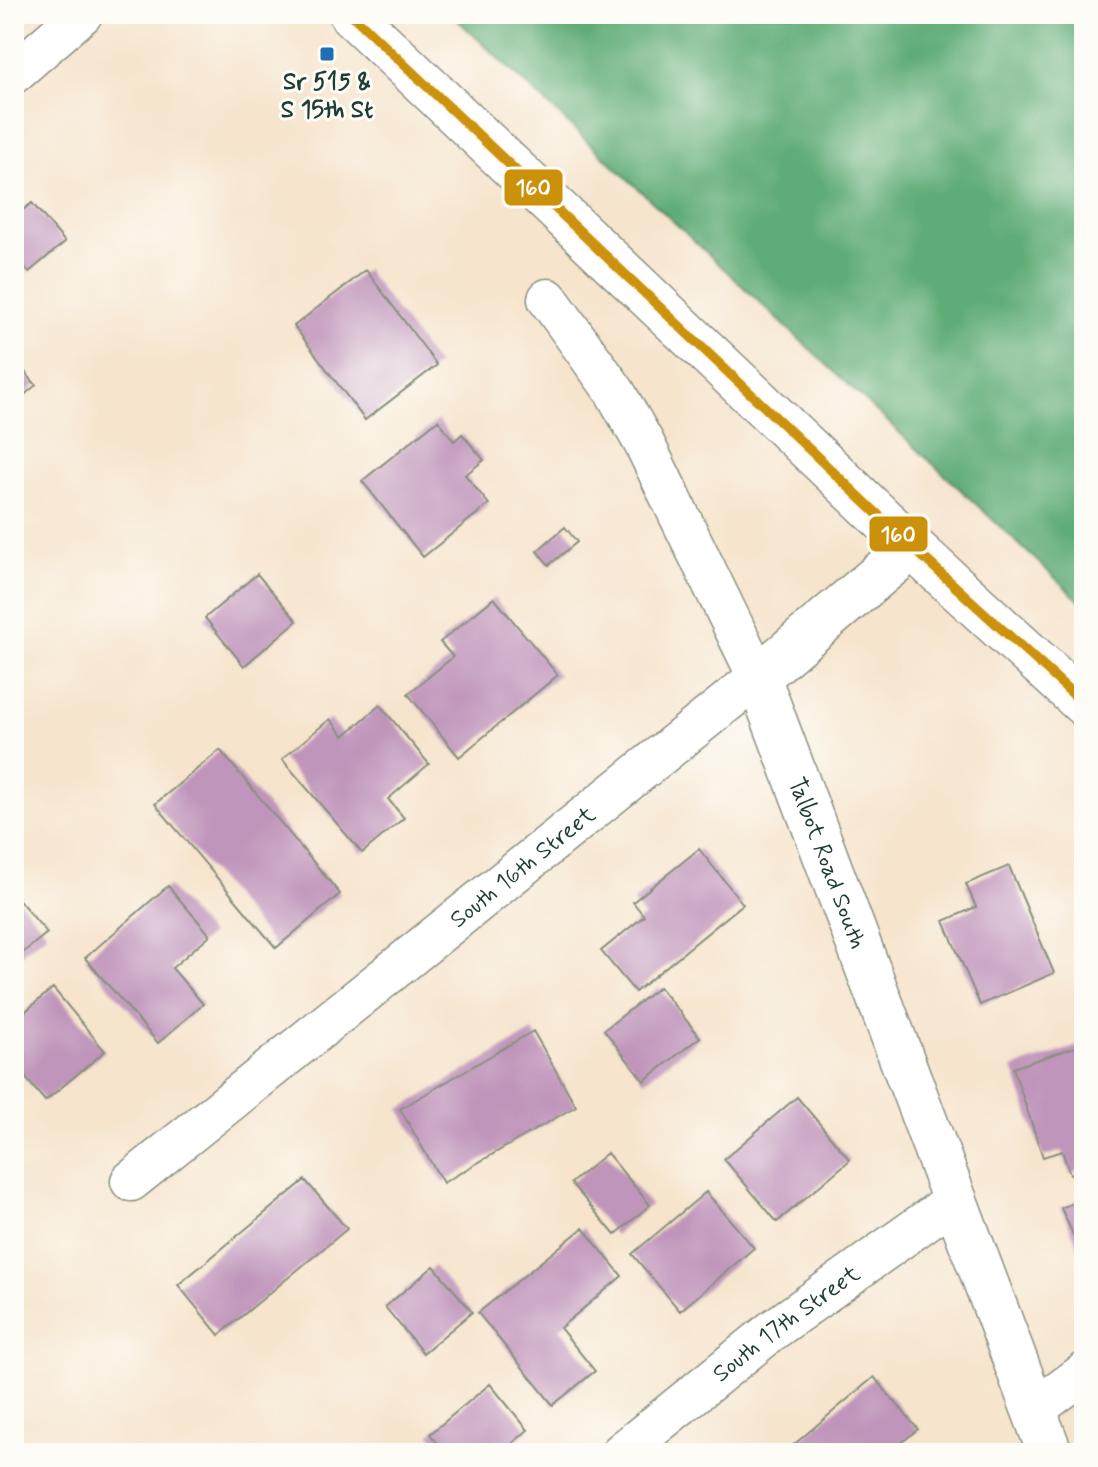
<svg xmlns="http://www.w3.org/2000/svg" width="1098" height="1467" font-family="Mynerve,sans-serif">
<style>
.forest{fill:#5eac76;stroke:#3e7455;stroke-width:2}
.building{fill:#c095bb}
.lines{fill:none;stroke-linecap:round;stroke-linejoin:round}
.minor-casing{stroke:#8a9080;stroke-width:43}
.tertiary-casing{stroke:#8a9080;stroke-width:47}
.primary-casing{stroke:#8a9080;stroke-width:47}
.minor{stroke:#fff;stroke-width:40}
.tertiary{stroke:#fff;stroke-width:44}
.primary{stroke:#fff;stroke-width:44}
.bus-1-casing{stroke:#fdfcf7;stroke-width:16}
.bus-1{stroke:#cc910a;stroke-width:10}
.poi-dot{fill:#1f6fb2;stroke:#fdfcf7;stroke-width:3}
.labels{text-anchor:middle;stroke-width:6;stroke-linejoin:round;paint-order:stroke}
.poi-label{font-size:24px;font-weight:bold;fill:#1f3d34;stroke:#fdfcf7}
.street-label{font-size:24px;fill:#1f3d34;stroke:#fdfcf7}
.line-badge{stroke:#fdfcf7;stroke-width:3}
.badge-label{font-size:22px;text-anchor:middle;font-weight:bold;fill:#fff}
</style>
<rect width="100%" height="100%" fill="#fdfcf7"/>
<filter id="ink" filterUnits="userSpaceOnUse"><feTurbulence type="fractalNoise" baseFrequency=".0125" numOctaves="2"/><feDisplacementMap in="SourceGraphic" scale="16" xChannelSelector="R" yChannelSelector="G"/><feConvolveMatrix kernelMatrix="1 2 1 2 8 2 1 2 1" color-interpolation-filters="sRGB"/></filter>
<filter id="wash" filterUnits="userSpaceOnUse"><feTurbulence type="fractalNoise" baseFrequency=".006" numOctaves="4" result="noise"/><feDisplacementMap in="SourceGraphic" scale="32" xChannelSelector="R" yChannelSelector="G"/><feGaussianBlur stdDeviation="1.8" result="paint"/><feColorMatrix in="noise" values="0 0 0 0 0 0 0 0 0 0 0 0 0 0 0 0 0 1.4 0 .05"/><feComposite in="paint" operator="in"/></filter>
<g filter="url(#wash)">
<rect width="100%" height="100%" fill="#f6e4cc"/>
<path class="forest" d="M451 14H1084V605Z"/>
<g id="blocks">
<path class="building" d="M32 203 65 242 29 272 14 255V217Z
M366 270 437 365 365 420 294 326Z
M14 359 36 385 14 404Z
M438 420 454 441 462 434 484 460 465 475 489 504 423 557 362 481Z
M565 527 577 542 549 565 537 551Z
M257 574 297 621 244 666 205 618Z
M494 598 558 675 459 757 408 694 453 657 440 642Z
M380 705 429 764 388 799 404 818 362 853 282 759 330 719 344 736Z
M220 750 340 894 276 948 155 804Z
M699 849 743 904 635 992 601 951 644 916 633 902Z
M1009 866 1054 973 980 1005 944 921 976 907 966 884Z
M168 886 210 935 172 968 203 1004 158 1043 85 958Z
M14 894 47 933 14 960Z
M659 987 700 1037 644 1081 604 1030Z
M53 988 105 1051 45 1101 14 1064V1021Z
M533 1031 576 1106 443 1183 400 1109Z
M1084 1044V1169L1070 1174 1062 1151 1043 1157 1013 1068Z
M797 1097 850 1160 777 1222 724 1159Z
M607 1153 650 1205 615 1235 571 1183Z
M305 1180 347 1229 219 1335 178 1285Z
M706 1192 754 1248 680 1311 632 1254Z
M1084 1198V1259L1061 1208Z
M583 1228 622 1276 560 1328 595 1371 553 1405 478 1313Z
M434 1266 472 1312 423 1353 385 1307Z
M874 1377 918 1429 889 1453H784Z
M490 1384 528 1430 501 1453H445L430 1434Z"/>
</g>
</g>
<g filter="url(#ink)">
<use href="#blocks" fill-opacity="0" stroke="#8a9080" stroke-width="2"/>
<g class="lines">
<defs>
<g id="minor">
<path d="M14 73 82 14"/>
<path id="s1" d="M131 1181 758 677 644 443 615 392 548 299"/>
<path d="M1035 1409 1084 1373"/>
<path id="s2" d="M621 1453 773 1330 955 1200"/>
</g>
<g id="tertiary">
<path id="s3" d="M912 547 758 677 1050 1453"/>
</g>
<path id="primary" d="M351 14 912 547 1084 704"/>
</defs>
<use href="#minor" class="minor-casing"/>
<use href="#tertiary" class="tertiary-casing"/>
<use href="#primary" class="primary-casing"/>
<use href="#minor" class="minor"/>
<use href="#tertiary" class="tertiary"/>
<use href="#primary" class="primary"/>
<defs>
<path id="bus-1" d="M351 14 912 547 1084 704"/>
</defs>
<use href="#bus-1" class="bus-1-casing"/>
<use href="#bus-1" class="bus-1"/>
</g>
</g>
<rect class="poi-dot" x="319" y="46" width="16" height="16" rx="4"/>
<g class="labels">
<g class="poi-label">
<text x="327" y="89">Sr 515 &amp;<tspan x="327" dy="28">S 15th St</tspan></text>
</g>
<g class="street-label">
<text dy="8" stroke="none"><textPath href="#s3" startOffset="400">Talbot Road South</textPath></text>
<text dy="8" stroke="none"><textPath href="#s1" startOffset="502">South 16th Street</textPath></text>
<text dy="8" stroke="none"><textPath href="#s2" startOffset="210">South 17th Street</textPath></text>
</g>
</g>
<g class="line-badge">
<rect x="503" y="168" width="61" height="39" rx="8" fill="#cc910a"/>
<rect x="868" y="515" width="61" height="38" rx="8" fill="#cc910a"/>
</g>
<g class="badge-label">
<text x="533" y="195">160</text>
<text x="898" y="542">160</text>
</g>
<rect width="1098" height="1467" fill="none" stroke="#fdfcf7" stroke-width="48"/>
</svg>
